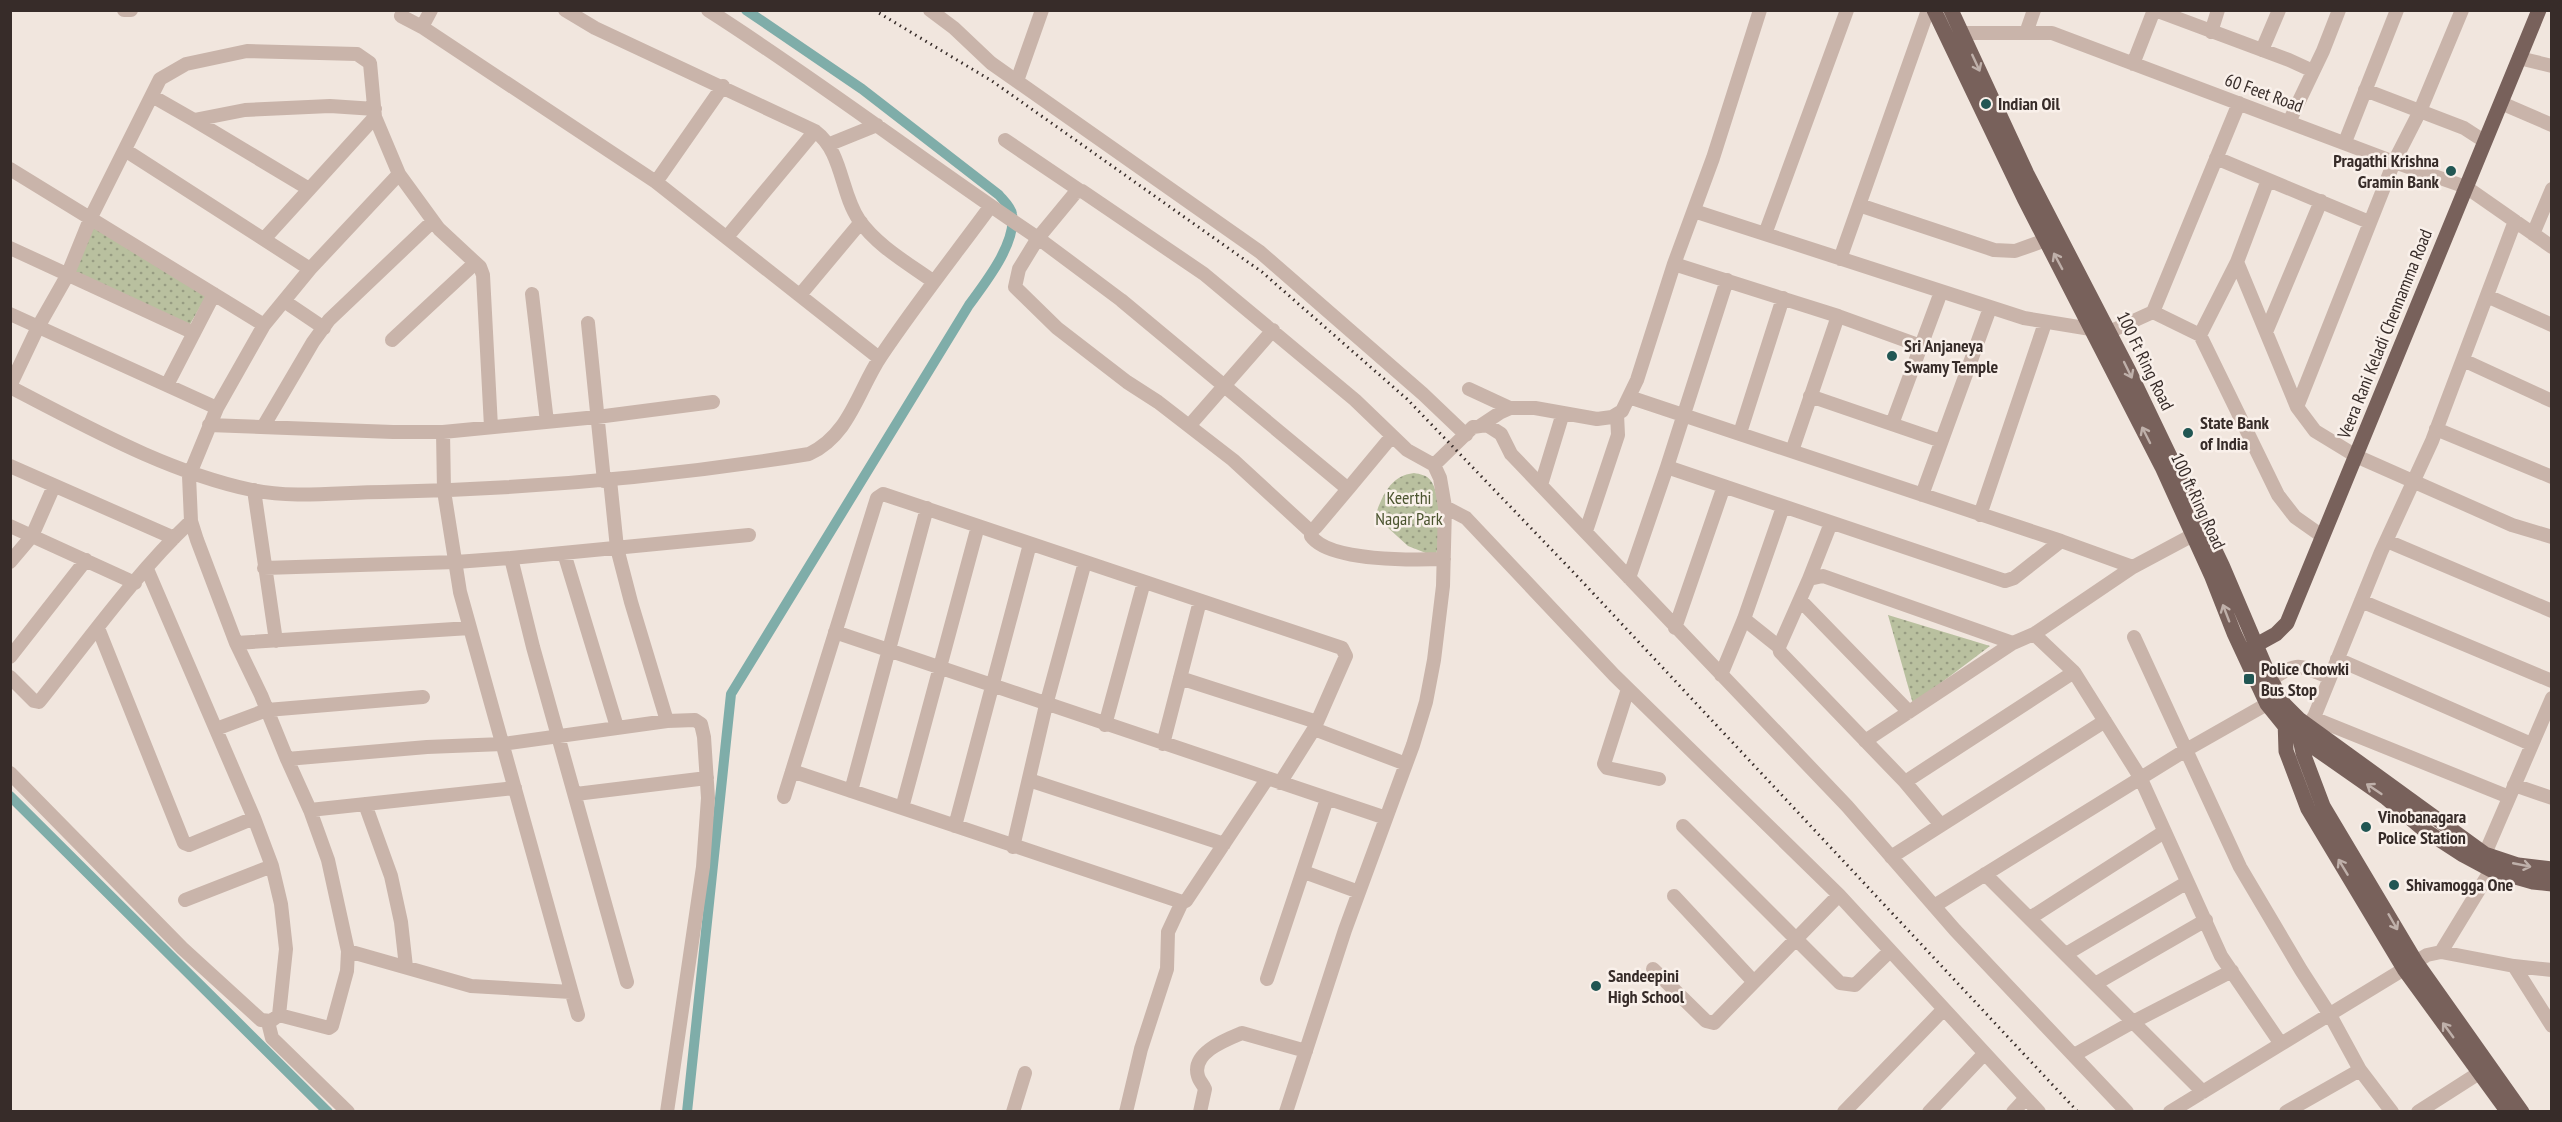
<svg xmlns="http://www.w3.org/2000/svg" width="2562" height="1122" font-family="'PT Sans Narrow',sans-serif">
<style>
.park{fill:url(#park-dots)}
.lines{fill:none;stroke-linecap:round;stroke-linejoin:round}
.canal{stroke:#7fada9;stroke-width:10}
.minor{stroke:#c9b4aa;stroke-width:14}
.major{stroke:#78615b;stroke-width:15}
.rail{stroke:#372c29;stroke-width:3;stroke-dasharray:1.5 4.5;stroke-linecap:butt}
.oneway{stroke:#bfb0aa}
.poi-dot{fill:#215653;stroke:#f9f0ea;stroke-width:2}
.labels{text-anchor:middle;stroke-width:5;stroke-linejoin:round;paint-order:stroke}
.street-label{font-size:18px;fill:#372c29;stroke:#f9f0ea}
.poi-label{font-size:18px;font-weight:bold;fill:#372c29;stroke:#f9f0ea;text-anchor:start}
.park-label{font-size:18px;fill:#4b542f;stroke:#f9f0ea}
</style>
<defs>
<pattern id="park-dots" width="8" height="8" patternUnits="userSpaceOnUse" patternTransform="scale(1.5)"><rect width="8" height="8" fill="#b9c09f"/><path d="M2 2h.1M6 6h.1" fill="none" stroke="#979c82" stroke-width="1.8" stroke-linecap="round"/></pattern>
</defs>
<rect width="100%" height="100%" fill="#f1e6de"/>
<path class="park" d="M93 226 208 293 189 326 74 272Z
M1414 473C1420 474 1427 475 1431 481 1442 496 1439 539 1436 557L1408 546 1375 516C1383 495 1390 476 1414 473Z
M1888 615 1990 646 1913 704Z"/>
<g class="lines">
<path class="canal" d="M10 796 328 1112
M687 1112 731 694 969 305C985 283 1017 243 1012 214 1011 207 1003 200 999 195L862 89 746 10"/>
<path class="minor" d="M124 10H131
M565 10 595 28 815 131C843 152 840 192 859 220 877 246 909 264 934 282
M708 10C821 82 927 164 1038 238L1076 192 1082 191 1204 274 1355 400 1407 450 1434 465 1440 478 1445 507 1443 586 1434 660 1426 702 1413 745 1345 930 1286 1112
M930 10 954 28 991 63 1260 252 1423 394 1466 435
M2155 10 2289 60 2313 71
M401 16 422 27 656 182 879 358
M422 27 431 10
M2211 32 2218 10
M1952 33H2052L2394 162 2466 187 2552 247
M2026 33 2034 10
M2262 50 2279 10
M2519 58 2552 66
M2133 64 2154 10
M1017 81 1042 10
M2365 90 2464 128 2484 141
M152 96 194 120 245 110 330 106 375 109
M2501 103 2552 125
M194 120 309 189
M2289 122 2323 51 2339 10
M1005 140 1079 190
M2345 142 2397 10
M830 144 877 125
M125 150 310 269
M2216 158 2369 222
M10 169 264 325
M399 174 439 229 480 267 483 275 491 427
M656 182 723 86
M1859 205 1994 250 2015 251 2046 240
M1694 211 2024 318 2109 332 2153 312 2239 103
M1765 234 1847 10
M2533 234 2552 189
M727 237 815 131
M264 239 375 117
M10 248 194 333
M1840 259 1928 10
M2237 262 2297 407 2315 431 2356 456 2512 525 2552 537
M1674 264 1838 316 1921 346
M532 294 547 422
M800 295 861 222
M2487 296 2552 325
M284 301 324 328
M2153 312 2200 335 2278 495 2295 517 2322 536
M10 314 217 408
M588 323 604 481
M2266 332 2321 201
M2200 335 2237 262 2268 180
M392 340 475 263
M2463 360 2552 401
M167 385 214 294
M10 386 38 327 67 276 91 217 160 79 186 64 247 51 357 54 370 63 375 117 399 174 310 269 264 325 217 408 189 476 191 521 197 540 236 643 261 695 287 759 310 810 328 860 348 951 347 971 332 1026 329 1028 279 1015 286 949 281 904 272 866 254 818 147 569
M10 387C88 427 167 472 252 490 294 499 341 492 384 492 526 489 668 477 809 454 850 435 858 390 881 356 915 305 954 256 990 207
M1469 389 1510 408
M1810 396 1941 441
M1629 397 2061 541 2133 567
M2297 407 2394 162 2420 111 2462 10
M1892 424 1941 292
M209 425 393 432H443L597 417 713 402
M1189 426 1273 330
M1480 426 1501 412 1510 408H1535L1597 419 1612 417 1622 411 1637 380 1674 264 1713 158 1760 10
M263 427 313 342 329 320 433 221
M2436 429 2552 477
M443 432 444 491 460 592 578 1015
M1740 433 1783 298
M1792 451 1838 316
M1434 465 1473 427 1487 425 1501 434 1511 454 1847 806 1955 930 2127 1112
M10 466 174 538
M1667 467 2005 581 2014 578 2061 541
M610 480 617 548 631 602 667 721
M1541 485 1563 413
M1348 489 1316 527 1311 531 1308 529 1233 460 1158 402 1127 382 1057 328 1015 287 1019 269 1038 238 1121 300 1348 489 1392 436
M254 490 276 641
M1922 495 1990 308
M1445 507 1466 518 1614 675 1839 895 2039 1112
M1980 515 2045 323
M10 526 135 583
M1311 531V536C1329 562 1415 560 1444 559
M1586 531 1618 435 1617 414
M2191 536 2133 567 2034 634 2013 643 1823 576 1809 579 1779 647 1780 652 1905 782 2074 672 2140 777 2221 956 2281 1044 2427 955 2441 952 2514 966 2552 970
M2387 541 2552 611
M564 553 617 727
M511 558 749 535
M10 562 32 536 54 486
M264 568 456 562 511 558 533 647 627 982
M1629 578 1667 467 1727 280
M1809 579 1831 523
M1800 600 1909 712
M2361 601 2552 681
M1744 619 1779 647
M98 628 184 843 189 845 254 818
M1675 628 1724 486
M835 632 1386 818
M2034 634 2074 672
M2134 637 2186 750 2267 704
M236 643 470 628
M10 657 86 560
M2337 659 2531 744
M1721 675 1744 619 1783 507
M10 677 34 701 39 702C87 642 135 574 191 521
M1180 678 1317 722
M2271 680C2298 660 2300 666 2329 677
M1628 689 1604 764 1607 768 1659 779
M2313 718 2509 797
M1105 725 1144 582
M2310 727 2381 552 2432 441 2515 221
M216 729 267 710 423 697
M1314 729 1406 764
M1865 741 2013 643
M1163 744 1200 601
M287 759 427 747 503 744 667 721 695 720 701 724 704 737 708 798 703 867 667 1112
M792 771 1182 902 1186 901 1267 779
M10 773 182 948 261 1020 271 1021 279 1015
M1029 780 1224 844
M1905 782 1941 825
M2514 785 2552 798
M851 791 927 508
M576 794 707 778
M784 797 877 498 883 494 1342 648 1346 656 1314 729 1280 783
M365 804 391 876 401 922 406 967
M902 808 978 526
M310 810 515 788
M955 826 1030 544
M1683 826 1840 983 1855 985 1890 951
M1013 847 1046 705 1085 562
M1891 857 2105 721
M2481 863 2552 698
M1304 872 1359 892
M1985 874 2203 1092
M1674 896 1754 982
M185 900 272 866
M1934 906 2186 750 2240 867 2301 970 2330 1015 2360 1070 2392 1112
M2030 918 2164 832
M348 951 471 986 571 992
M2441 952 2491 870
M2066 954 2186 883
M2514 966 2552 1026
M1653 969 1706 1021 1714 1023 1839 895
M1267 979 1327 799
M2095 984 2206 920
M268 1022 272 1038 348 1112
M2074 1055 2133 1022 2232 971
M1013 1112 1025 1073
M1126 1112 1141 1049 1167 969 1168 932 1182 902
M1200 1112 1205 1089C1203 1084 1199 1081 1198 1076 1191 1053 1225 1040 1242 1033L1306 1051
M1844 1112 1943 1010
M1929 1112 1984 1054
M2013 1112 2026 1098
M2170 1112 2281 1044
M2286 1112 2360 1070
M2418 1112 2479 1073"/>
<path class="major" d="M1934 10 2024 198 2162 467 2212 577 2234 633 2267 704 2284 725 2299 737 2385 797 2423 829 2463 855 2491 870 2533 882 2552 884
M1951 10 2027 174 2129 371 2222 565 2271 680 2284 704 2299 719 2485 854 2518 865 2552 869
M2247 650 2276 634 2287 623 2539 10
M2285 720 2286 751 2308 809 2404 969 2508 1112
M2299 734 2303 753 2323 806 2416 962 2522 1112"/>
<path class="rail" d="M874 10 992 81 1262 272 1407 399 1577 576 2078 1112"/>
</g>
<defs><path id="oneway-shaft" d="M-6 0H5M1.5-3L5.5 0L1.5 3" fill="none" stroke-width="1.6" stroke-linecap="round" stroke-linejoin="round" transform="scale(1.5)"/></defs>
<g class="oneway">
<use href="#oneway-shaft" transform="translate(1976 63) rotate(65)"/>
<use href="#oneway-shaft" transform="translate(2058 261) rotate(-118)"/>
<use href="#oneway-shaft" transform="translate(2128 370) rotate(64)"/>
<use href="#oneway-shaft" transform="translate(2146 435) rotate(-117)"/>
<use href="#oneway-shaft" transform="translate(2226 613) rotate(-111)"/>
<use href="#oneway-shaft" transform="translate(2374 789) rotate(-146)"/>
<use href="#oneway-shaft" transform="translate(2522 865) rotate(11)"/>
<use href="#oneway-shaft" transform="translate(2343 867) rotate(-121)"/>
<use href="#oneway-shaft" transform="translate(2393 922) rotate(60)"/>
<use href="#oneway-shaft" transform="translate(2448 1030) rotate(-126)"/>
</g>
<g class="poi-dot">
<circle cx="1986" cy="104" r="6"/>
<circle cx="2451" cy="171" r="6"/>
<circle cx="1892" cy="356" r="6"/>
<circle cx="2188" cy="433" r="6"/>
<rect x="2243" y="673" width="12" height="12" rx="3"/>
<circle cx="2366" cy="827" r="6"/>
<circle cx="2394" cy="885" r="6"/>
<circle cx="1596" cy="986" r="6"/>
</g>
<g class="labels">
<g class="street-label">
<text transform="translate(2264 93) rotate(20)" y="6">60 Feet Road</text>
<text transform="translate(2385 334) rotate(-68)" y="6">Veera Rani Keladi Chennamma Road</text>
<text transform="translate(2145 361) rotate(64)" y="6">100 Ft Ring Road</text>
<text transform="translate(2198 501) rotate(65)" y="6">100 ft Ring Road</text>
</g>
<g class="poi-label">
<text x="1998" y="110">Indian Oil</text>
<text x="2439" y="167" text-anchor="end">Pragathi Krishna<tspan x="2439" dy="21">Gramin Bank</tspan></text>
<text x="1904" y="352">Sri Anjaneya<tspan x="1904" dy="21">Swamy Temple</tspan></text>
<text x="2200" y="429">State Bank<tspan x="2200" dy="21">of India</tspan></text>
<text x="2261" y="675">Police Chowki<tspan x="2261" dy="21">Bus Stop</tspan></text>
<text x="2378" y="823">Vinobanagara<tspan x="2378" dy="21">Police Station</tspan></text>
<text x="2406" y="891">Shivamogga One</text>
<text x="1608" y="982">Sandeepini<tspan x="1608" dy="21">High School</tspan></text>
</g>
<g class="park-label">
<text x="1409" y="504">Keerthi<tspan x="1409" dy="21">Nagar Park</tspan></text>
</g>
</g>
<rect width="2562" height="1122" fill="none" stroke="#372c29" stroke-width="24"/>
</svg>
